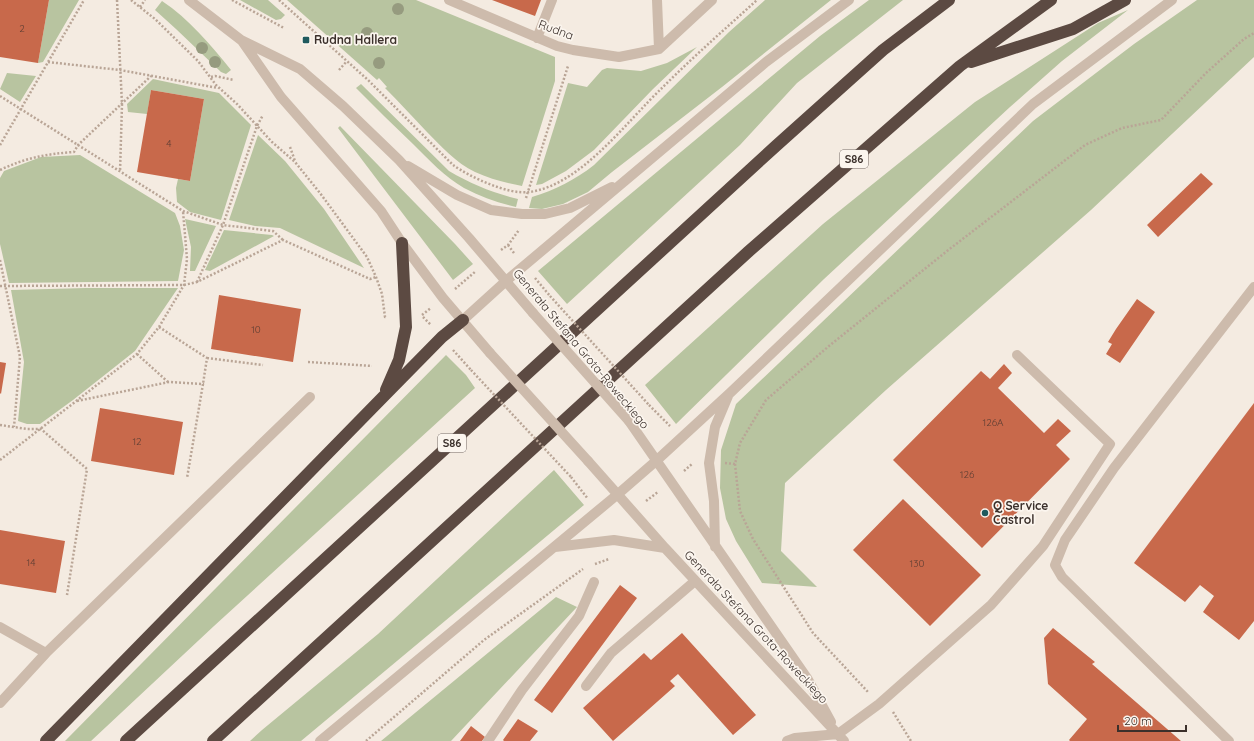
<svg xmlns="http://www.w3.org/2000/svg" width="1254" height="741" font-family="Quicksand,sans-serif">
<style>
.green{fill:#b8c4a0}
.building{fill:#c8694b}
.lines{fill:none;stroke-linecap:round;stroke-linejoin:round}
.path{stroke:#b9a596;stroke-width:2.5;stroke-dasharray:2 2;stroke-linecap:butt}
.minor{stroke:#cdbbac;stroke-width:10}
.highway{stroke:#5c4a42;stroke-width:12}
.path-bridge{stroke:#b9a596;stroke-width:2.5;stroke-dasharray:2 2;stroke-linecap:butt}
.minor-bridge{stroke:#cdbbac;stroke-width:10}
.tree{fill:#969b7f}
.poi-dot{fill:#1f5a5e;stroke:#fbf5ee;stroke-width:1.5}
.labels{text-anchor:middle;stroke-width:3.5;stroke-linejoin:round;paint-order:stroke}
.number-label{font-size:10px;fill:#5e3e33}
.shield{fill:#fbf5ee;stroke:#756b66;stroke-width:1}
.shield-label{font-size:11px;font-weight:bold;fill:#3b302b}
.street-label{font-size:12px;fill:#3b302b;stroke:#fbf5ee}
.poi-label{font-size:12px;font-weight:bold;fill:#3b302b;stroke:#fbf5ee;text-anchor:start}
</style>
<rect width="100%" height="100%" fill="#f4ebe1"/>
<path class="green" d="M49 0H79L43 62 38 63Z
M240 0H268L285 15 281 19 276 20Z
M287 0H416L555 57V81L522 186C507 183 490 179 475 172 456 163 441 146 426 131 412 116 399 102 385 88L387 87 379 78 377 80Z
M765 0H831L722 87 612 172 588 192 563 204 542 209 529 208 532 197C555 190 575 180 594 165L729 32Z
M869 0H903L797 83 740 145 567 304 538 271 820 36Z
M1197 0H1254V57L1091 210 886 390 785 483 781 551 817 587 762 583 736 541 726 519 720 488 721 450 736 404 1033 121 1134 44Z
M162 1C189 19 211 45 231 70L226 74 221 72 176 29 155 10Z
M1128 10 1062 61 1010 107 824 279 676 424 645 385 823 224 975 102 1098 23Z
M697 47 653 89 594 150 566 171 542 184 536 185 568 83 587 87 602 70 607 68 641 71 667 63Z
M7 73 36 76 20 102 0 89Z
M153 79 219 93 251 125 221 220 190 212 177 202 176 188 178 179 190 181 204 99 151 90 147 114 128 112 127 104Z
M361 84 449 171C471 184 493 193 518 199L516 207C498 203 481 197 464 188 445 177 429 160 413 144 394 126 375 107 356 88Z
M340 126 455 244 473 264 453 280 338 128Z
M258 135 285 161 324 209 364 268 280 228 255 226 229 220Z
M80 155 175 213 180 226 184 250 178 281 9 283 0 244V178L4 171 41 157Z
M185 219 216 226 195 271H190L191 247Z
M224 230 272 235 274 236 210 271 205 270Z
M86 288H178L135 351 73 400 40 424H27L18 421 24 362 11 290Z
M446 355 466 375 475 388 214 626 91 741H65Z
M554 470 584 505 301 741H250L262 730 378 634Z
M556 597 577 607 451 741H381Z"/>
<path class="building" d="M0 0H49L38 63 0 57Z
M492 0H541L535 16Z
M151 90 204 99 190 181 137 172Z
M1201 173 1213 184 1158 237 1147 225Z
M219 295 301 309 293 362 211 349Z
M1137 299 1155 312 1120 363 1106 354 1112 344 1108 342 1116 329Z
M0 362 6 363 1 394 0 393Z
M1004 364 1012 373 998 388 1044 433 1058 419 1071 431 1056 445 1070 459 982 548 893 460 981 371 990 379Z
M1254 403V621L1239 640 1203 612 1214 596 1200 585 1185 602 1134 563Z
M100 408 183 422 174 475 91 461Z
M903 499 981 575 930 626 853 550Z
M0 530 65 541 56 593 0 584Z
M620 585 637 598 552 713 534 700Z
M1053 628 1095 662 1092 664 1181 741H1070L1069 740 1087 719 1048 684 1044 638Z
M682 633 756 715 733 735 678 674 670 681 675 686 613 741 583 708 644 653 651 660Z
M518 719 538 731 530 741H504L503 740Z
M471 726 485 737 482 741H460Z"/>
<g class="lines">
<path class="path" d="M117 0 122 104 120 172
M131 0 155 19 198 61 216 85 237 104 272 142 295 162 320 193 367 257 376 277 382 294 385 317H387
M232 0 284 28
M279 0 368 80 453 165C470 177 508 195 529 192 580 186 627 121 663 87 693 57 725 29 757 0
M140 7 145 0
M48 62 120 70 218 88
M339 70 347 61
M211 77 215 76 234 80
M0 96 183 211 223 225 273 231 283 240
M0 145 84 0
M290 147 295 161
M0 170C25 158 46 154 74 152L78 145 151 76
M526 198 568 66
M508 245 514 253
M501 250 508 245 519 230
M0 260 20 357 14 427
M535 278 550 296
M197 282 223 225 257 126 263 115
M0 286 184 285 197 282 283 240 370 279 376 277
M455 289 476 271
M422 315 431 308
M423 317 431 325
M159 327 207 358 203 384
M453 350 471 370
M137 354 168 382
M207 358 263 365
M308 362 372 366
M77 401 169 382 203 384 187 478
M649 405 670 426
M0 425 27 429H41L87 469 67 595
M0 460 137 354 159 327 184 285 187 259 183 211
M725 463 735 464 740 443 766 400 829 346 947 251 1085 145 1122 128 1161 120 1206 73 1244 39 1254 33
M735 464 740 511 753 539 813 633 868 692
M684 471 692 464
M571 477 588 499
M646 501 658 492
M595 564 609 559
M893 712 911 741
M366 741 484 640 583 569"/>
<path class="minor" d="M189 0 241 40 300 69 343 106 399 160 469 238 533 313
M449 0 557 46 573 50 619 57 659 49 712 0
M657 0 659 49
M537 38 552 0
M242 41 281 97 381 211 402 243 443 298 490 353
M408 166 457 195 491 210 522 214H545L570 208 612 187
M463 320 506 281 766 62 849 0
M629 421 807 678 831 722
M588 461 665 548 844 741
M555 547 614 540 665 548
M715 547 714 501 709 463 715 427 728 396
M0 627 46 653 310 397
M586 686 611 653 695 581
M0 703 46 653
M320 741 618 494 656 461 730 393 1033 104 1172 0
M488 741 522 690 579 616 594 582
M787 741 795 738 838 734 879 704 991 605 1043 546 1110 444 1017 355
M1229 741 1062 577 1055 565 1065 540 1114 468 1254 287"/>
<path class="highway" d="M971 62 1073 29 1125 0
M386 390 399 360 406 327 402 243
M46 741 383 397 442 337 463 320
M126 741 777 145 883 50 949 0
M213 741 748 252 960 66 1051 0"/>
<path class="path-bridge" d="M550 296 649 405
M471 370 571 477"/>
<path class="minor-bridge" d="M533 313 629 421
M490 353 588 461"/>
</g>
<g class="tree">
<circle cx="398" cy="9" r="6"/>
<circle cx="367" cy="33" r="6"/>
<circle cx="202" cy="48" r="6"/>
<circle cx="215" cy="62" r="6"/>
<circle cx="379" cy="63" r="6"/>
</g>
<g class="poi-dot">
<rect x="302" y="36" width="8" height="8" rx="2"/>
<circle cx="985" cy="513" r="4"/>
</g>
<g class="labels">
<g class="number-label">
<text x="22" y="32">2</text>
<text x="169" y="147">4</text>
<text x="256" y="333">10</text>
<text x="993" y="426">126A</text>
<text x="137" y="445">12</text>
<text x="967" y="478">126</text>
<text x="31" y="566">14</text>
<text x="917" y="567">130</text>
</g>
<g class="shield">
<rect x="840" y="150" width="28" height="18" rx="3"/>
<rect x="438" y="434" width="28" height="18" rx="3"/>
</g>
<g class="shield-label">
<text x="854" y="163">S86</text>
<text x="452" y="447">S86</text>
</g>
<g class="street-label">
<text transform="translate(556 30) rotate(20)" y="4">Rudna</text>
<text transform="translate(581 349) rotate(50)" y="4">Generała Stefana Grota-Roweckiego</text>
<text transform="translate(756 627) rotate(47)" y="4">Generała Stefana Grota-Roweckiego</text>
</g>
<g class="poi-label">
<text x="314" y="44">Rudna Hallera</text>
<text x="993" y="510">Q Service<tspan x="993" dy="14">Castrol</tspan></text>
</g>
</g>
<path d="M1118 725v6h68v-6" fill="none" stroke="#3b302b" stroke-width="2"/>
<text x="1124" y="725" font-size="12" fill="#3b302b" stroke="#fbf5ee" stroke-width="3" paint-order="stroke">20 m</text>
</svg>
